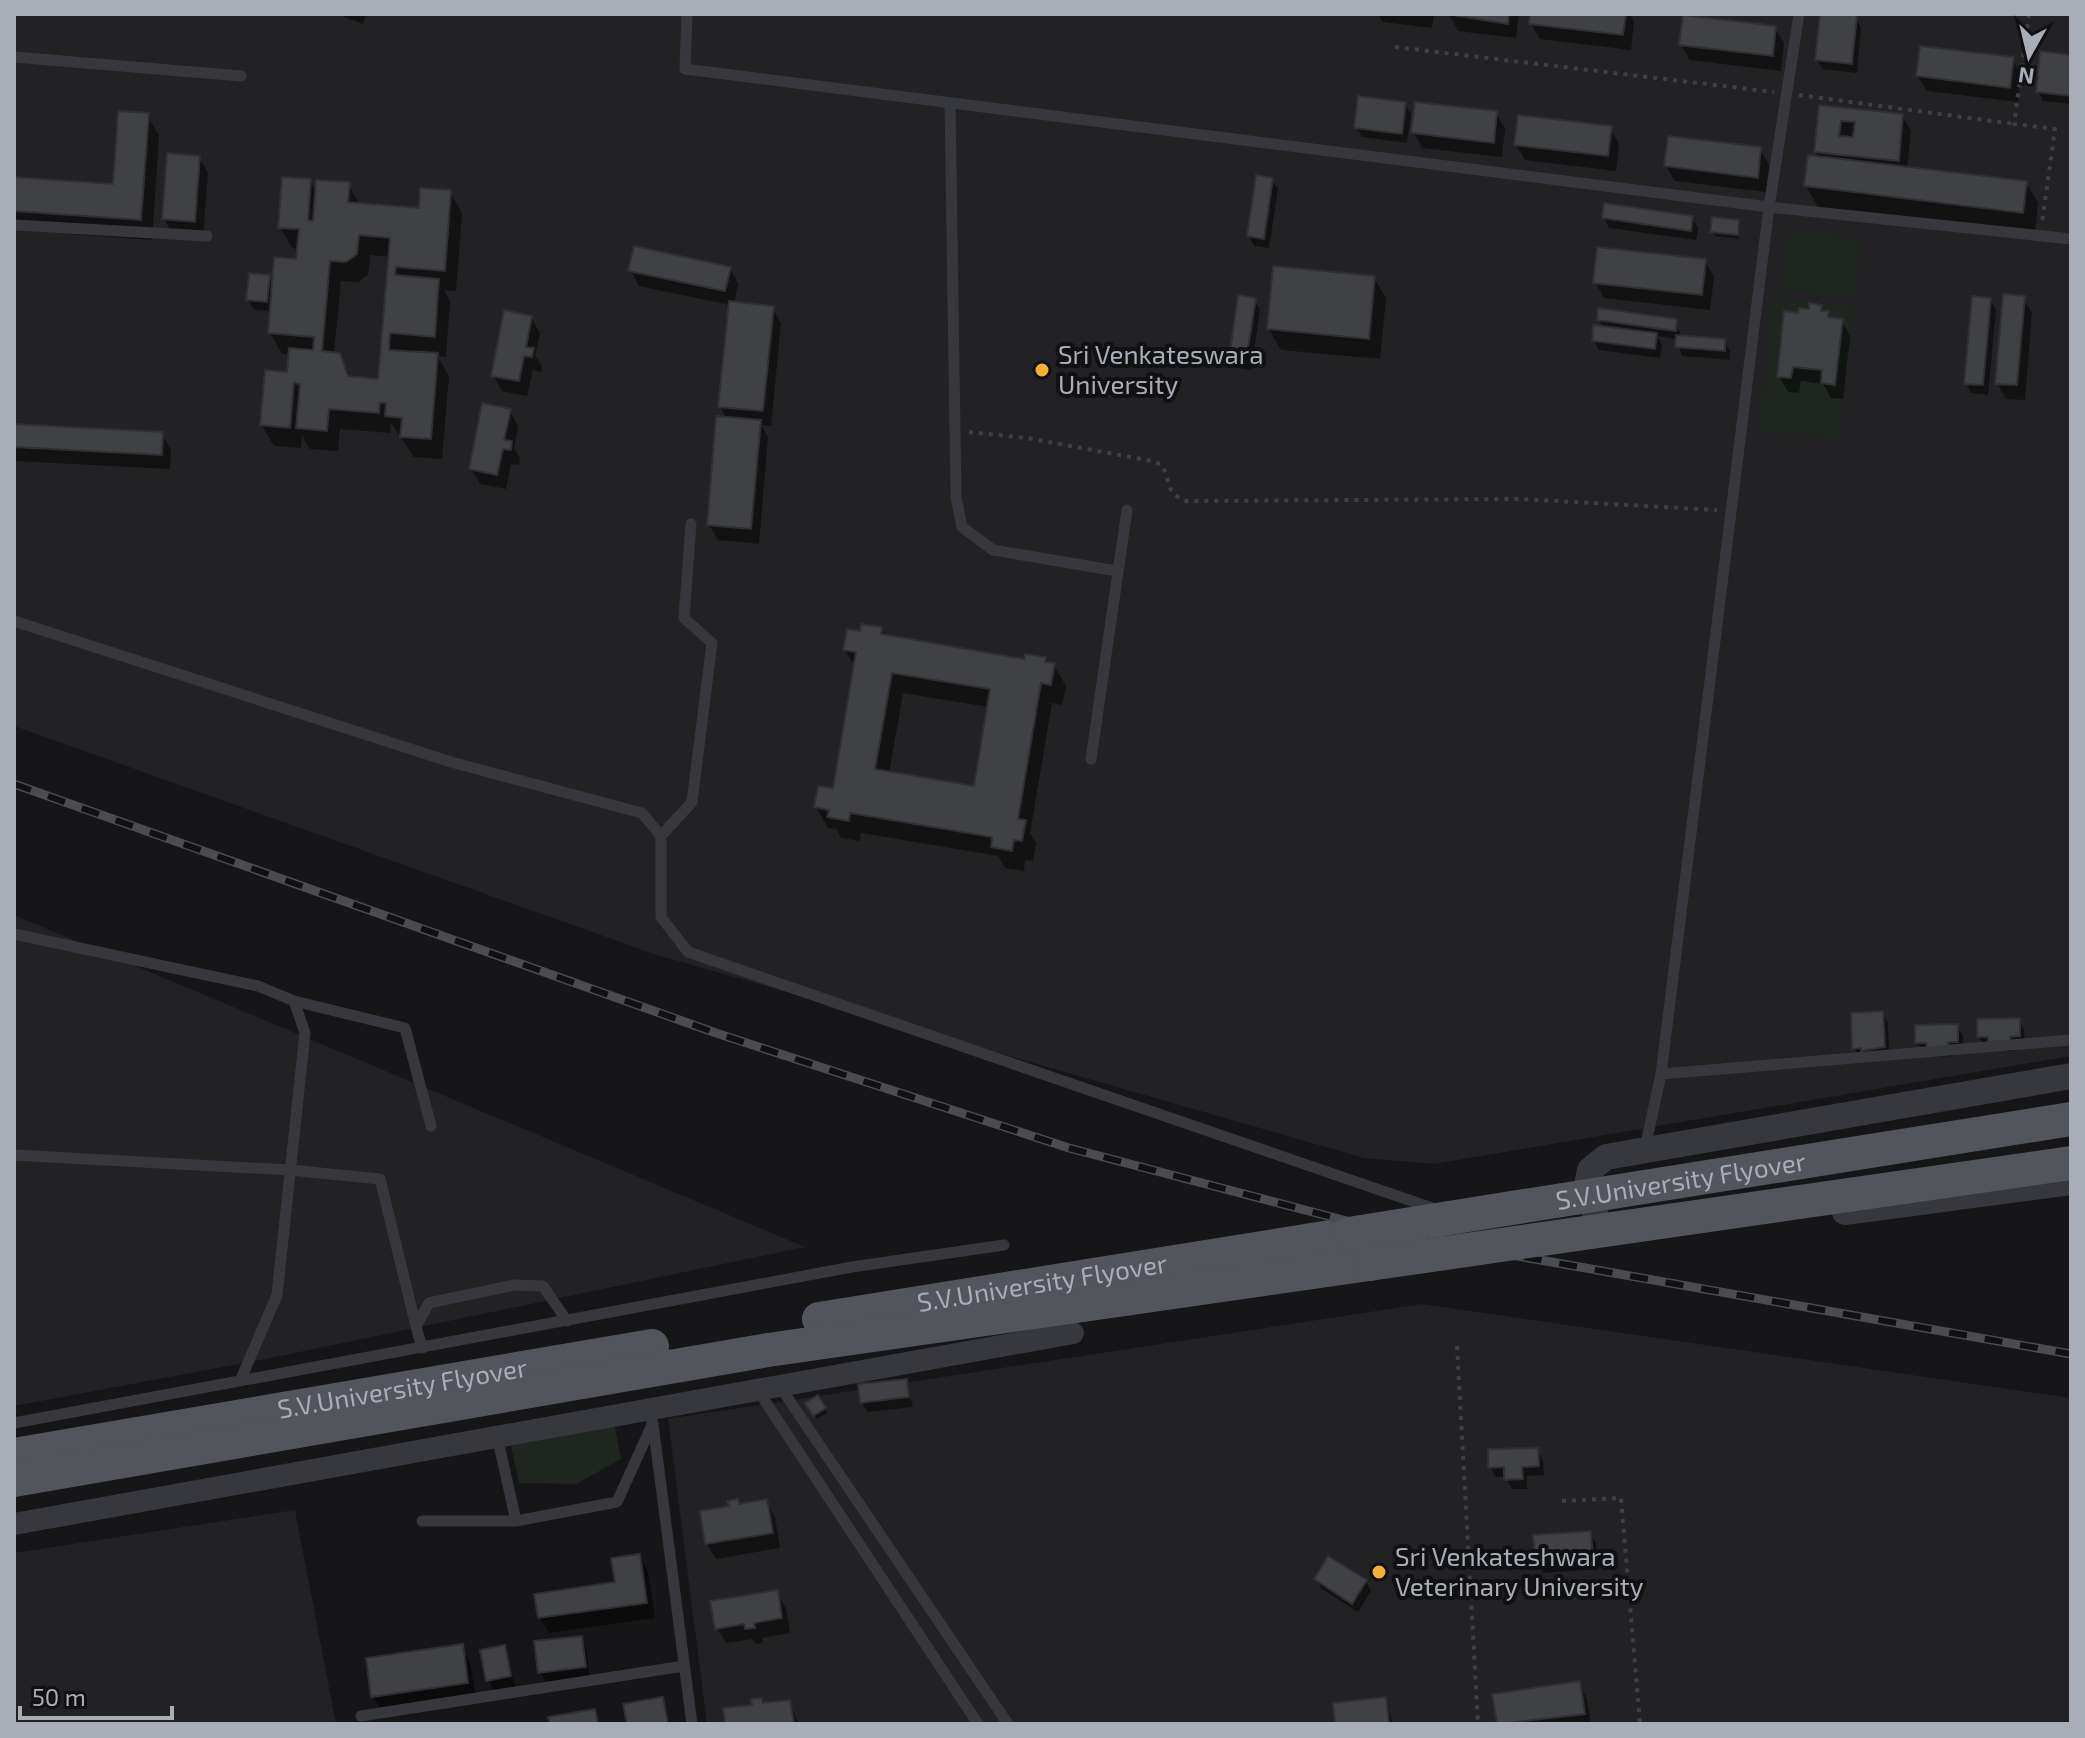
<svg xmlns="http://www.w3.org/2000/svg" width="2085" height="1738" font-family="'Exo 2',sans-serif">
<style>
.built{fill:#222225}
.green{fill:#1e261f}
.shadow{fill:#0007;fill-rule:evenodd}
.building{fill:#404145;stroke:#303034;stroke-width:2;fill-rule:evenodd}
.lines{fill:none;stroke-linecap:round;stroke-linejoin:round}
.path{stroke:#3d3f44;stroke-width:4;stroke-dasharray:4 6;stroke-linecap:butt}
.service{stroke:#37383d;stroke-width:11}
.minor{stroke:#37383d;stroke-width:22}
.tertiary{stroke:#37383d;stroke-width:26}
.primary{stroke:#53555c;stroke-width:34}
.rail-casing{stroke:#4a4c52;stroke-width:9}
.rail{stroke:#111113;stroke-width:6;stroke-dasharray:18;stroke-linecap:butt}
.primary-bridge{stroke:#53555c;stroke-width:34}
.poi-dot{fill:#f2b134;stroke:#111113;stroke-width:3}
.labels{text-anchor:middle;stroke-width:8;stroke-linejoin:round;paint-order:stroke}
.poi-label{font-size:26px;fill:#a8adb8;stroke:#111113;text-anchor:start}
.street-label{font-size:26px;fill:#a8adb8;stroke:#111113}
</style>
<rect width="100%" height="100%" fill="#161618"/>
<path class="built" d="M14 14H2071V1056L1434 1164 1364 1158 654 954 14 726Z
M14 915 805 1247 266 1359 14 1406Z
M1422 1304 2071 1398V1724H707L668 1419Z
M295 1510 336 1724H14V1553Z"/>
<path class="green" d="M1788 229 1861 239 1853 298 1780 289Z
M1773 298 1853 307 1839 439 1758 430Z
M613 1417 621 1459 576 1484 519 1483 509 1437Z"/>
<path class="shadow" d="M336 14H366L363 24Z
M1378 14H1434L1432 28 1383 22Z
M1449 14H1519L1516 38 1458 31Z
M1532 14H1630L1634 22 1631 50 1540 39 1531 24Z
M1822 14 1855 17 1861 27 1857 73 1823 69 1817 60Z
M1775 28 1784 43 1781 71 1690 60 1681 45Z
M2071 57V104L2043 101 2038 91Z
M2012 59 2021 74 2018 102 1927 91 1918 76Z
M1405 104 1411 114 1407 143 1362 137 1356 127Z
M1820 107 1902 115 1911 131 1907 168 2026 183 2038 203 2035 233 1818 207 1806 186 1819 158 1816 152Z
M1496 113 1505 128 1502 157 1422 148 1414 133Z
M147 115 159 136 152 240 14 230V179L115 187Z
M1610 128 1619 144 1616 171 1525 160 1516 145Z
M1760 149 1769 165 1766 192 1675 181 1666 166Z
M199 157 208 173 203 237 173 234 164 219Z
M1272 180 1278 189 1269 248 1254 246 1249 236Z
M310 181 317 193 348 184 360 205 421 210 450 192 462 213 456 291 444 290 450 301 446 357 437 356 449 376 442 459 414 457 391 423 390 433 340 429 338 451 310 449 302 435 301 448 274 446 262 425 289 374 290 354H282L270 333 271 311 254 310 248 300 268 277 273 286 298 261 299 249 292 248 280 227ZM370 255 391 257 379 381 352 379 339 355 334 354 341 281 358 282 368 275Z
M1604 218H1692L1698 228 1696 240 1609 228Z
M1738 222 1739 239 1715 236 1712 232Z
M1705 261 1714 277 1710 310 1604 298 1595 282Z
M730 268 738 284 734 304 772 308 781 323 771 426 761 425 768 437 759 544 718 540 709 525 727 419 720 406 730 305 639 286 631 271Z
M1374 278 1386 298 1380 359 1281 350 1269 329Z
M2023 298 2032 313 2025 400 2006 399 1997 383Z
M1254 300 1260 309 1251 370 1237 368 1231 358Z
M1990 300 1996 310 1988 395 1971 393 1966 383Z
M1821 307 1831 319 1842 321 1850 336 1843 399 1831 398 1823 384 1801 381 1799 393 1788 392 1779 376 1800 315Z
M531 317 540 333 535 355 542 366 541 372 533 370 527 396 502 391 493 375Z
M1599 319 1676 321 1681 337 1724 341 1730 351 1729 360 1682 356 1677 339 1657 336 1662 345 1660 358 1599 350 1594 341 1604 329Z
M509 410 518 426 514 448 520 458 519 465 511 464 506 489 480 484 471 468Z
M14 426 162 434 171 450 170 469 14 461Z
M881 629 886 637 1026 661 1045 659 1054 665 1066 686 1062 705 1052 703 1030 833 1036 843 1033 861 1025 860 1024 871 1005 868 998 856 861 833 860 841 841 838 836 829 828 828 816 807 834 791 855 667 845 650 861 634ZM903 693 989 707 976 788 889 774Z
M1882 1013 1888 1023 1889 1057 1860 1058 1854 1048Z
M2019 1020 2024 1030 2025 1046H2015V1051H1996L1985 1047 1979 1037Z
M1957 1026 1963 1036V1051H1953V1056L1934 1057 1923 1052 1917 1042Z
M906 1381 913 1407 867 1412 862 1402Z
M818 1398 827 1413 817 1419 808 1404Z
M1537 1450 1543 1460 1544 1475 1527 1476V1489H1512L1506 1477H1496L1490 1467Z
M766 1501 775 1517 780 1548 716 1559 707 1544 702 1513Z
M1590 1533 1596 1543 1598 1569 1543 1573 1538 1564Z
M639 1556 648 1571 655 1618 549 1633 540 1618 537 1595 617 1584Z
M1316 1579 1366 1582 1371 1591 1358 1612 1322 1589Z
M777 1593 786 1608 790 1633 762 1638 763 1643 756 1644 753 1639 726 1643 717 1628Z
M581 1638 586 1648 590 1677 546 1682 540 1672Z
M461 1647 470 1662 476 1698 382 1712 373 1696Z
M504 1648 515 1686 493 1690 488 1680Z
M1579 1683 1587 1699 1591 1724H1499L1494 1696Z
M662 1699 670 1724H629Z
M1385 1699 1393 1724H1337Z
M760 1700 763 1705 789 1702 799 1724H727Z"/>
<path class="building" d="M1447 14H1509L1508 24Z
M1530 14H1626L1623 35 1529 24Z
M1820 14 1857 15 1852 64 1815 60Z
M1683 15 1776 26 1773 56 1679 45Z
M1920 46 2014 57 2010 88 1916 76Z
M2040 51 2071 55V96L2036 92Z
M1358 96 1406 102 1402 134 1354 128Z
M1415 102 1497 111 1494 143 1411 133Z
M1819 105 1903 114 1899 161 1814 152ZM1841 121 1855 122 1853 137 1839 136Z
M118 111 149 113 141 220 14 211V177L113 184Z
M1518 115 1612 126 1608 156 1514 145Z
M1668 136 1761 147 1758 178 1664 166Z
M167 153 200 156 195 222 162 219Z
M1808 155 2027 181 2023 213 1804 186Z
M1256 175 1273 178 1264 239 1247 236Z
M282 177 311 179 308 220 313 221 316 180 350 182 348 202 419 208 420 188 451 190 445 271 396 267 395 275 439 279 435 337 390 333 389 350 438 353 431 439 400 437 402 418 385 416 386 403H380L379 413 329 409 327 431 296 428 300 384 294 383 290 428 260 425 265 370 287 372 289 348 313 350 314 337 268 333 274 257 296 259 299 229 278 228ZM359 235 390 238 378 379 348 376 340 353 322 351 330 261 346 262 357 254Z
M1604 203 1693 216 1691 231 1602 218Z
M1712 217 1739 220 1738 235 1710 232Z
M634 246 731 267 725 291 628 271Z
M1597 247 1706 259 1702 295 1593 283Z
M1273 266 1375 276 1369 339 1267 329Z
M249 273 270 275 267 302 246 300Z
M2003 294 2025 296 2017 385 1995 384Z
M1238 295 1256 298 1246 361 1229 358Z
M1972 296 1991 298 1983 385 1964 384Z
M729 301 774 306 763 411 718 407Z
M1809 303 1822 305 1821 311H1829L1828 317 1843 319 1835 385 1821 383 1822 370 1793 367 1791 378 1777 377 1784 311 1798 313 1799 308 1809 309Z
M1598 308 1677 319 1676 331 1597 320Z
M504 310 532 316 526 347 534 348 532 357 524 356 519 381 491 376Z
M1593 325 1657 333 1655 349 1592 341Z
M1676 335 1725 339V351L1675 347Z
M482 403 511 409 504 440 512 441 511 450 503 449 497 475 469 469Z
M716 416 761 420 751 529 707 525Z
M14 424 163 432 162 455 14 447Z
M861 624 882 627 881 634 1024 659 1025 654 1046 657 1045 662 1055 663 1051 685 1041 683 1018 819 1026 820 1022 841 1014 840 1012 851 991 847 992 837 850 813 849 821 827 817 829 810 814 807 818 786 833 788 856 652 843 650 847 629 860 631ZM892 673 990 689 974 786 875 769Z
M1883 1011 1885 1047 1861 1051V1048L1852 1049 1851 1013Z
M2020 1018V1036L2010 1037V1041L1988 1042V1037H1977V1019Z
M1958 1024V1042H1948L1949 1047H1927L1926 1043H1915V1025Z
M907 1379 909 1397 860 1403 858 1384Z
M818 1395 826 1408 813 1416 805 1403Z
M1538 1448 1539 1466 1522 1467 1523 1479 1504 1480V1467L1488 1468V1449Z
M738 1499 739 1504 767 1499 773 1533 705 1544 700 1511 729 1506 727 1501Z
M1591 1531 1593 1560 1536 1564 1533 1535Z
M640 1554 647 1603 538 1618 534 1594 615 1582 611 1558Z
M1328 1556 1367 1580 1352 1604 1314 1579Z
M778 1590 782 1618 754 1623 755 1628 745 1629 744 1624 715 1629 710 1601Z
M582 1636 586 1667 538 1673 534 1641Z
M463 1644 468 1683 371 1697 366 1658Z
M505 1645 511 1676 486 1681 480 1650Z
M1580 1681 1585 1714 1497 1724 1492 1694Z
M663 1697 668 1724H627L623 1704Z
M1386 1697 1389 1724H1335L1333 1703Z
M762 1698V1703L790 1700 794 1724H725L723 1708 752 1705 751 1699Z
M595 1709 598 1724H550L548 1717Z"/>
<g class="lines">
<path class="path" d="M2029 14 2014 124 2055 129 2042 223
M1395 47 1774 92
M1799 95 2014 124
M969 432 1027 438 1152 461 1162 465C1171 482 1165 493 1186 501L1521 499 1717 510
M1457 1346 1478 1724
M1562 1501 1621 1498 1640 1724"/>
<path class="service" d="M687 14 685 69 1769 207 1661 1074 1645 1148
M1799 14 1769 207 2071 239
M14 57 241 76
M950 103 956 497 962 527 993 550 1117 571
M14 225 207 236
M14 621 451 762 642 813 661 836V917L688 952 1435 1209
M1091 759 1127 510
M661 836 692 802 712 643 684 618 691 524
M14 934 258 986 294 1001 305 1033 277 1295 240 1381
M294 1001 405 1028 431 1126
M1661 1074 2071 1040
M14 1155 290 1170 380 1179 416 1326
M422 1348 416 1326 429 1303 514 1285 543 1286 567 1321
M779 1385 1008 1724
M757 1389 978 1724
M647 1408 653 1424 692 1724
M14 1423 852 1267 1004 1245
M497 1436 516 1521 617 1502 652 1425
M422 1521H516
M361 1716 684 1666"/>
<path class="minor" d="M14 1524 1073 1333"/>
<path class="tertiary" d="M1595 1212 1587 1186 1590 1170 1606 1157 2071 1076
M1845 1212 2071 1182"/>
<g class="primary">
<path id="s1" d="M819 1319 1349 1234"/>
<path id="s2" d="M14 1455 652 1346"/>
<path d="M14 1480 768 1350 1369 1264"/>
</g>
<defs>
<path id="rail" d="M14 784 716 1033 1069 1148 1347 1221 1512 1255 2071 1354"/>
</defs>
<use href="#rail" class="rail-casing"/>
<use href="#rail" class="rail"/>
<g class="primary-bridge">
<path id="s3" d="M1349 1234 2071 1119"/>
<path d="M1369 1264 2071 1163"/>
</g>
</g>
<g class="poi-dot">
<circle cx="1042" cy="370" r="8"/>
<circle cx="1379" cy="1572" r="8"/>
</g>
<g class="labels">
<g class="poi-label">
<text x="1058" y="364">Sri Venkateswara<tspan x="1058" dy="30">University</tspan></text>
<text x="1395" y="1566">Sri Venkateshwara<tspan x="1395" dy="30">Veterinary University</tspan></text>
</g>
<g class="street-label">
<text dy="9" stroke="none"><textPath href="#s3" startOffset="336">S.V.University Flyover</textPath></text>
<text dy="9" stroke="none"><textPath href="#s1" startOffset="226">S.V.University Flyover</textPath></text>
<text dy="9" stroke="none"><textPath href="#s2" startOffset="394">S.V.University Flyover</textPath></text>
</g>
</g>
<rect width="2085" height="1738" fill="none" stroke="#a8adb8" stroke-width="32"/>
<g transform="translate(2029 56) rotate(188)" stroke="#111113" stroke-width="6" paint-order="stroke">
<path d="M0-6L14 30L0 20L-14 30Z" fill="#a8adb8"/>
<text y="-12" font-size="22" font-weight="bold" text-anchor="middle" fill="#a8adb8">N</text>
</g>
<path d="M20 1706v12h152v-12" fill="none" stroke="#a8adb8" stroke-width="4"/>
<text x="32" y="1706" font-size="24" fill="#a8adb8" stroke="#111113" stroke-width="6" paint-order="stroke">50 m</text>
</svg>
